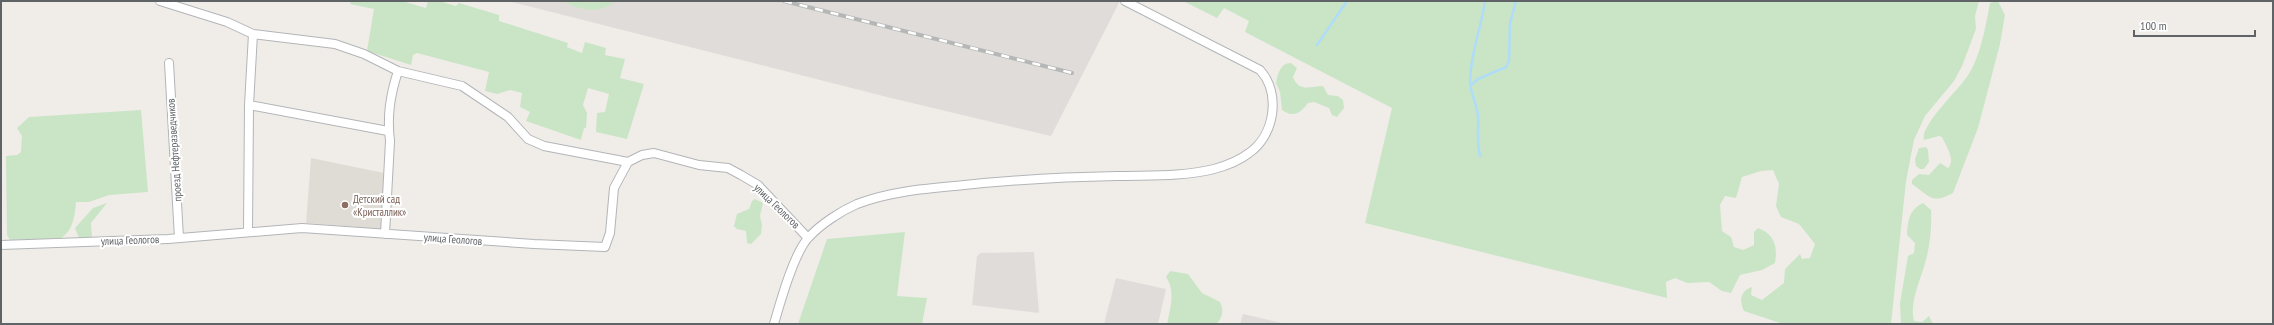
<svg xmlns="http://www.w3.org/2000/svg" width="2274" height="325" font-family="'PT Sans Narrow',sans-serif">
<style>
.industrial{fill:#dfdcda}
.education{fill:#dfdcd6}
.green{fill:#c9e5c6}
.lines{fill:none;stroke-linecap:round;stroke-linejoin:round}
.stream{stroke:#afddf8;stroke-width:2.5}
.minor-casing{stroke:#b2b5b8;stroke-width:10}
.minor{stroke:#fff;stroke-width:8}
.rail-casing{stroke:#b5b6b6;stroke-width:4}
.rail{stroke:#fff;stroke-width:2.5;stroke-dasharray:8;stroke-linecap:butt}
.education-dot{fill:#8d6e63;stroke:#fff;stroke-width:1.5}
.labels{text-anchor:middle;stroke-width:4;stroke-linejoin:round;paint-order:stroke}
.street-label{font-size:11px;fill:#5f6366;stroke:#fff}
.education-label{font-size:11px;fill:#785e54;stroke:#fff;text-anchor:start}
</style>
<rect width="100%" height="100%" fill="#f0ede8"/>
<path class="industrial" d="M508 1H1120L1051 136 891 98Z
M1034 252 1039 313 972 305 977 256 981 253Z
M1116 278 1166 289 1158 324H1104Z
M1243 314 1286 324H1240Z"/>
<path class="education" d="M311 158 384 173 382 229 306 223Z"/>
<path class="green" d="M351 1H402L426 8 428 1H439L456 6 459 3 499 15V21L568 43 567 47 582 53 585 42 606 48 605 55 625 59 620 78 644 84 627 139 596 132 597 113 605 112 609 94 588 88 583 105 587 113 586 128H584L581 140 526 121 530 112 520 107 522 93 510 90 497 94 485 91 489 72 417 53 413 55 411 65 367 51 374 9 350 4Z
M564 1H614C602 15 577 10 564 1Z
M1183 1H1979L1975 16 1976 29 1962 66 1954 81 1925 116 1914 140 1906 181 1891 324H1783L1744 311C1739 301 1740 291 1752 287L1751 295 1762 300 1784 283 1785 269 1800 254 1802 259 1810 258 1815 244 1799 224 1781 217 1776 206 1779 184 1773 170 1761 171 1742 177 1736 198 1725 196 1720 205 1722 231 1731 237 1734 247 1743 250 1754 245V232L1758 228C1774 234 1778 246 1775 263L1762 270 1740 275 1731 293 1722 291 1709 282 1687 283 1675 278 1666 282 1667 298 1365 223 1392 108 1245 32 1249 21 1224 8 1217 18Z
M1998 1 2005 15 2000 44 1978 128 1953 193C1931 205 1930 196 1912 184V180L1919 174 1929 175 1940 163 1948 168C1956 160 1946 146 1942 137L1939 136 1924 140C1919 127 1958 90 1966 78 1980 61 1986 24 1990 3Z
M1291 63 1297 68 1293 77C1299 93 1311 86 1323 86L1328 95 1338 96 1343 100 1344 108 1337 117 1332 115 1329 108 1314 102 1308 103C1301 113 1293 118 1282 110L1280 92 1276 83C1278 74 1280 63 1291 63Z
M141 110 148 192 109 195 89 202H76C75 215 73 231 61 238L10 240 7 235 6 156 17 155 21 152 22 136 17 128 29 117Z
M1926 147 1928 150 1929 162 1924 169H1920L1916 166 1915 159 1919 148Z
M755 199 763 203 760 216 762 225 761 234 751 244 747 243 746 231 737 229 734 226 737 214 749 209 752 201Z
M107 203 91 223 92 237 79 238 75 228 93 208Z
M1923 203 1931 210C1932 227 1930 244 1926 260 1921 279 1909 302 1914 321L1922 322 1929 316 1933 324H1901L1900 303 1908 256 1914 253 1915 243 1907 235C1908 220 1909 210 1923 203Z
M905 232 897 296 927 298 922 324H798L827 239Z
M1170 271 1188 274 1202 293 1220 302C1224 310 1223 318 1216 324H1167C1170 309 1176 291 1166 277Z"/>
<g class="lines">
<path class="stream" d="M1317 45 1347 1
M1471 85 1478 79 1506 67 1509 61 1510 23 1516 1
M1480 156C1476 139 1479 132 1478 116 1477 105 1471 94 1470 83 1470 55 1481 29 1485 1"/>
<defs>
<path id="minor" d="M160 1 227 22 253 34 335 44 364 54 398 71 462 86 508 117 528 139 544 146 628 162
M169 63 179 238
M249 105 388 131
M248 231 249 105 253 34
M385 234 390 141C387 116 390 96 398 71
M1 245 168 239 302 228 534 244 605 247 610 233 614 188 628 162 642 155 654 153 699 165 728 168 741 175 758 185 808 238
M774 324C780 303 794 252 809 237 821 224 841 211 857 204 888 192 922 189 955 186 1009 180 1063 177 1117 176 1149 175 1182 177 1214 169 1225 166 1240 160 1249 153 1275 135 1281 93 1260 70L1125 1"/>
</defs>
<use href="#minor" class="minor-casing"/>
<use href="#minor" class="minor"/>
<defs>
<path id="rail" d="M784 1 1072 73"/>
</defs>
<use href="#rail" class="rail-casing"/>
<use href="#rail" class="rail"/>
</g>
<circle class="education-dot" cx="345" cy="205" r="4"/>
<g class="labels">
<g class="street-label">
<text transform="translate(174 150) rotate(-94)" y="4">проезд Нефтеразведчиков</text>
<text transform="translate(777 206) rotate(44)" y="4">улица Геологов</text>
<text transform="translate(453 239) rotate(4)" y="4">улица Геологов</text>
<text transform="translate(130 240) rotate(-2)" y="4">улица Геологов</text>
</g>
<g class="education-label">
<text x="353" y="203">Детский сад<tspan x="353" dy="13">«Кристаллик»</tspan></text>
</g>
</g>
<rect width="2274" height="325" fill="none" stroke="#5f6366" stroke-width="4"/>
<path d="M2134 30v6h121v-6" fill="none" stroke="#5f6366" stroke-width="2"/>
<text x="2140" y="30" font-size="12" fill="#5f6366" stroke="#ffffff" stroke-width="3" paint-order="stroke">100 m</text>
</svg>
